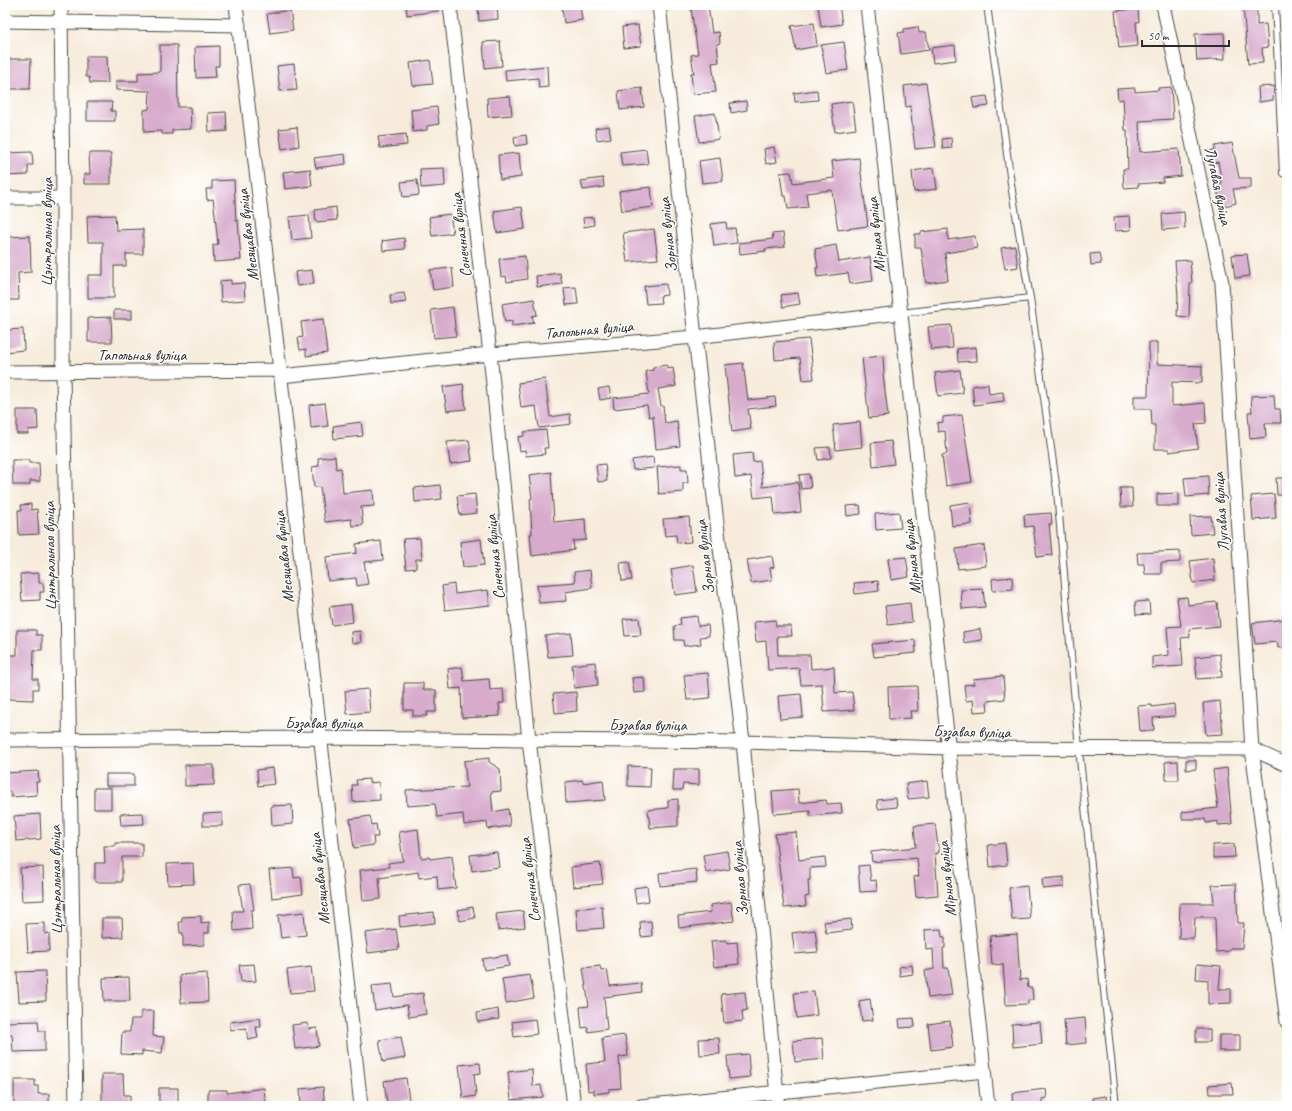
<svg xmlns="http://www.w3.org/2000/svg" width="1292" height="1111" font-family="Caveat,sans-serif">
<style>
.building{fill:#d7abcc}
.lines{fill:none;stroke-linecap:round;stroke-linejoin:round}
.lane-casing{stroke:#4a4845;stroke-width:8}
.street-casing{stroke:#4a4845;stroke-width:15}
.lane{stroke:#fff;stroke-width:6}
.street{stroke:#fff;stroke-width:13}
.labels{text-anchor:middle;stroke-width:3;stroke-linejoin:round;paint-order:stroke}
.street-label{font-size:16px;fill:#2b2b2b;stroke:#fff}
</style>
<rect width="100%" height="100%" fill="#fff"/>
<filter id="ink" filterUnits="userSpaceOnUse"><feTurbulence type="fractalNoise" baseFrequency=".025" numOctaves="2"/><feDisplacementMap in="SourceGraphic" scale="8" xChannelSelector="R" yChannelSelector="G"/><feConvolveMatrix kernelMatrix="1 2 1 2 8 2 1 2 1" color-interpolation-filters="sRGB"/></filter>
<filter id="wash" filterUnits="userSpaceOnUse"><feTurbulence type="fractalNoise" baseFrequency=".012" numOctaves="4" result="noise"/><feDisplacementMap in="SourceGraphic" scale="16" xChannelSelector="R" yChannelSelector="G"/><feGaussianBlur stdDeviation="0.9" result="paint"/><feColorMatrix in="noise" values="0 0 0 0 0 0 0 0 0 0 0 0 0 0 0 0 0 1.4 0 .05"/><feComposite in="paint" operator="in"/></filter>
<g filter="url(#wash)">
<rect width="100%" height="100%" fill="#f7ecdb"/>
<g id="blocks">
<path class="building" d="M406 5H438V11L407 15Z
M478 5H497L498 19 479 21Z
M580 5 582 20 564 23 562 7Z
M818 5H839L842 24 821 27Z
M1243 5H1257V25L1266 24 1268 47 1262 48 1263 63 1248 64Z
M708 6 712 33 719 32 720 43 717 44 719 62 712 63 716 92 693 94 691 73H694L691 55 698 54 691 9Z
M1138 9 1139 22H1136L1138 46 1119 48 1115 11Z
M290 10 293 30 270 33 267 14Z
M814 23 817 46 796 50 791 26Z
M638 25 641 46 624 48 622 27Z
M918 27 919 33 926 32 929 50 901 54 898 33 904 32V29Z
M1224 33 1225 59 1197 61 1195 34Z
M500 41 502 66 485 68 483 42Z
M844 42 848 70 826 73 821 45Z
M160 45H177L178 107H190L191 129 172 130V134H162V131L144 132V110L149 109 150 91 116 90V81H138V73L160 72Z
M955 45 956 60 933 63 931 48Z
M219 46V66H215L216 77 196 78 195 47Z
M86 56H107L108 83H90L89 77H86Z
M8 59H31L30 89H8Z
M430 60 433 84 413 86 410 63Z
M294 64 297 90 280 91 277 66Z
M547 66 548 87 539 88 538 78 506 81 505 70Z
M926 83 936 147 915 149 910 106 906 107 904 86Z
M1274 86 1273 100 1259 102 1258 87Z
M1171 87 1173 119 1139 121 1140 152 1179 149 1181 176 1163 178V182L1138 184V187L1124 188 1123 169H1128L1127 130H1125L1123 99 1118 100 1117 89 1135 88V92L1159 90 1158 88Z
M642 88 644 107 620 110 618 91Z
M817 90 818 100 795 102 794 93Z
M510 96 512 115 488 117 487 98Z
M987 96 989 106 974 108 972 98Z
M746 101 747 110 731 113 730 103Z
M852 101 856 129 835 132 831 104Z
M87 102H112L111 111H115V121H87Z
M437 107 439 124 427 126V130L413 132 411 110Z
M226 112 227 131 209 132 208 113Z
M715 113 719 139 699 142 695 116Z
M609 126 611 138 597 140 595 128Z
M297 127 299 146 282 149 279 129Z
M406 134 407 145 380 148 378 137Z
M526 135 527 144 515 146 514 137Z
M951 138 952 148 943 149 942 139Z
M1232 143 1239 178H1251V188L1233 189 1236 203 1221 207 1216 185 1222 184 1218 162 1212 163 1210 151 1215 150V146Z
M774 147 777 162 766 164 764 149Z
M646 149 648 164 622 166 620 152Z
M32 152 33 165H28V175L5 176V153Z
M89 153H111V184H84V174H90Z
M519 153 521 177 500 180 498 155Z
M345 154 346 164 316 168 314 158Z
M720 158 723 181 702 183 699 161Z
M859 158 868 226 838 230 832 190 806 193 808 207 788 209 786 196H783L780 173 791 172 793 183 834 178 832 161Z
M444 168 445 186 421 188 420 169Z
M934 168 937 189 914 192 912 171Z
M310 169 312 186 285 189 283 172Z
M603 178 604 187 583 190 581 181Z
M234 180 236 221 238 220 241 260 214 262 213 245 218 244 214 206 213 199 207 200 206 189H212V181Z
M417 180 419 195 403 197 401 182Z
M651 187 653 207 622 211 619 191Z
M336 207 337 220 316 222 315 210Z
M522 207 525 229 497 233 494 211Z
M1184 212 1185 228 1163 230 1162 214Z
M450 214 453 233 432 236 429 217Z
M115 215 116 230 143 229V254H126V266H114V298H88V275H103V242H88L87 216Z
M309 215 311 238 292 240 289 217Z
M1130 216 1131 230 1115 231 1114 217Z
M593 217 594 225 584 227 583 218Z
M726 222 727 229 735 228 737 243 714 246 711 224Z
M654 229 658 259 627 262 623 233Z
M948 229V240L975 236 977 248 945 253 948 280 926 283 921 247H915V234H921V232Z
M783 233 785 247 765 249 766 251 740 254 739 243 773 239 772 234Z
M30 236 31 272 18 273 19 300H5V287H8L7 268H5V237Z
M404 238 405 249 383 251 382 241Z
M836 245 839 262 870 257 873 281 850 284 848 273 817 277 816 268H818L815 249Z
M1015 246 1018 267 1005 269 1001 248Z
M1099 253 1101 264 1091 265 1090 254Z
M1247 254 1250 276 1235 278 1232 255Z
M525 256 527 279 507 282 506 276 501 277 499 259Z
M1190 260 1192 283H1190L1189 317 1177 316 1178 296 1175 261Z
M452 268 454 287 433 290 430 270Z
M312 270 314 284 297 286 295 272Z
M560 273 562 284 537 287 536 276Z
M231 280V284L244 283 245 300 221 302 220 281Z
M666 284 667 295 660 296 661 303 646 304 644 286Z
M576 287 578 304 566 305 564 288Z
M404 293 406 302 391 304 390 295Z
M798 293 800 304 783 307 781 295Z
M534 299 537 315 532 316 534 323 512 326V321L505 322 502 304Z
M453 307 456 336 434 338 431 310Z
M114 310H132V319H114Z
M111 317 112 342H88V318Z
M323 319 327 353 306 356V349L300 350 298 338 303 337 301 322Z
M951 325 953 348 931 350 928 327Z
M23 329 24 350 5 352V330Z
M809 339 814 379 803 380 800 358 775 360 774 342Z
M1149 342H1157V364L1202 366V383L1172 382V406L1205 403 1206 423 1195 424 1198 448 1169 452V449H1155V425H1152L1151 409H1134V396H1148Z
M976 347 977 361 958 362 957 349Z
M883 356 884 374H883L888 416 869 418 862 358Z
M743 363 748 400 775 397 776 406 748 409 751 429 732 432 725 365Z
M667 365V369L673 368 676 386 658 389 661 406H663L665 423 677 421 680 446 656 449 653 416 649 417 647 405 614 409 613 398 649 394 646 371 653 370V367Z
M960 370 963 393 938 396 935 373Z
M545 379 550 417 570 414 571 424 539 428 536 406 521 408 518 383Z
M463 384 466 409 447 411 443 387Z
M988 384 989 394 1003 392 1004 401 974 405 972 386Z
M609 387 611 398 600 400 598 389Z
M1274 395 1275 409H1280L1281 423H1265L1266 437 1250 439 1248 412H1252L1251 396Z
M325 403 328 426 311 428 309 405Z
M17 410H37L38 429 28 430V434H17Z
M962 415 972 482 946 486 942 455 947 454 945 431 938 432 937 423 943 422V417Z
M361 422 363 436 334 439 333 426Z
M860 422 862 447 836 450 833 425Z
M546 430 548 448H544L545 454 526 456 525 450 520 451 518 437 524 436V432Z
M469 440 472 461 450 464 447 442Z
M891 441 894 464 873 467 871 443Z
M830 447 831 458 818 460 816 448Z
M752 453 753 462 760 461 763 487 798 482 801 512 775 515 773 496 754 498 751 476 735 478 733 455Z
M335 456 336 469 341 468 343 493 373 490 374 506 361 507 363 525 352 526 351 519 325 522 320 487H314L312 467 319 466 318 458Z
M653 457 654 468 633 470 632 460Z
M12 460H29V463H39L40 481H30V485H13Z
M605 464 607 481 598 482 596 465Z
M681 465V469H687L688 483H683V492L659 494 657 467Z
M551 472 554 522 585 519 586 540 573 541 574 550 532 556 530 534H532L530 499 532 498 529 475Z
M809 474 811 488 801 489 799 475Z
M1208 476 1209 495 1186 497 1184 478Z
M1276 478H1286L1287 495H1277Z
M440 485 442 499 415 502 414 488Z
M1120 488H1132L1133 507H1121Z
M1179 493V506H1157V494Z
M475 494 477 513 460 515 457 496Z
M1274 494 1276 518 1253 520 1251 496Z
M970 502 972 524 952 526 950 505Z
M31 504V510L37 509 39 534 19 535 18 510H22L21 505Z
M860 505 861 514 847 516 846 506Z
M899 512 901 528 876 530 875 514Z
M1051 513 1052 524H1049L1052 555 1037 557 1033 526 1025 527 1024 515Z
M1211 516 1213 533 1191 535 1190 517Z
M689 517 691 542 677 543 676 535 665 536 663 519Z
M420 538 422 559H416V568L406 569 403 539Z
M481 539 484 565 463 567 460 542Z
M381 541 383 560 364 562 368 584 357 586 356 578 328 581 326 557 357 553 356 544Z
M984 545 986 566 958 569 956 549Z
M1180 551V562L1161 563V574H1145L1144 564H1138L1137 553Z
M772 556 774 567 770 568 772 580 751 583 747 560Z
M906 557 909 577 891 580 888 559Z
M1213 558 1215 580 1193 583 1190 561Z
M629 562 632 580 622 581 620 563Z
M693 565 697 592 675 595 671 569Z
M590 570 592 588 565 592 566 601 539 603 537 585 575 582 574 572Z
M39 573V583H43L44 592H40V600L22 601 20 574Z
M1012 577 1013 589 993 591 992 579Z
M878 581 879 591 855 594 854 583Z
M454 584 455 594 488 590 490 605 445 610 442 586Z
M983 589 985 607 962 609 961 590Z
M1187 597 1188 605 1217 602 1220 626 1189 629 1190 637 1181 638 1183 666 1152 668V657L1169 655 1167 627 1181 626 1177 598Z
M1149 601 1150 614 1136 615 1135 602Z
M910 603 912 622 888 625 885 606Z
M351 604 353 622 332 625 329 607Z
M697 616 698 626 708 625 709 636 700 637 701 644 684 646 683 640H675L674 626 681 625 680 618Z
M639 618 641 635 625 636 623 619Z
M1287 619V647L1278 648 1277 642 1255 644 1252 623Z
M775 620 776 626H791L792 636H777L778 655H810L811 669 834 667 835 693 852 692 854 710 824 712 822 684 801 685 799 668 768 670 766 641 756 642 754 622Z
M980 629 982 640 964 643 963 632Z
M17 630H36V635H42V650H34L33 679H38V689H33V700L9 699V694L5 693V655H17Z
M360 631 361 643H352L351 632Z
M571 633 573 655 548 657 545 636Z
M915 640 916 653 874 657 872 644Z
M1220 654 1222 677 1197 679 1195 657Z
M595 662 598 685 574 688 572 665Z
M462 667 464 681 489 679 490 690 503 689 504 703H499L500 716 462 718 461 688 450 689 448 669Z
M708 673 710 698 687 700 684 675Z
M1003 676 1005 699 987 701 988 711 974 712 973 700 966 701 964 685 974 684 973 679Z
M644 677 645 692 634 693 632 678Z
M404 683H423V690H436V712H427V716H413V710H404Z
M917 686 918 711H910L911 718 889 719 888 687Z
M368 689 370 712 347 714 345 691Z
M576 692 577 711 555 713 553 694Z
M801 694 803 717 780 719 778 696Z
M1220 701 1223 734 1206 735 1203 703Z
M1174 704 1175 716 1153 718 1154 730 1140 731 1138 706 1152 705V707Z
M489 758V762L500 769 501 791 491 792 493 812 508 809 510 826 488 829 487 822 464 825 463 814 437 817 435 804 407 806 406 790 467 787 464 761Z
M1186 760H1196V769L1186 770Z
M1178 761 1179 780H1166L1165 762Z
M185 765H214V785L185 786Z
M628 766 651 767 650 787 628 786Z
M273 768 275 784 258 786 257 770Z
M1227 768 1232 824 1218 825V821L1206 823 1205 819H1182V812L1218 808 1213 770Z
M674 769H699V785L683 784 682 790H673Z
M38 771 39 782H36L37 795 11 797 10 791H5V773Z
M106 774H134V786H106Z
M369 779V783L379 782 380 800 353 802 352 785H357L356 780Z
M583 780V783L603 780 605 800 566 803 565 782Z
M927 781 929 797 908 799 906 784Z
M94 788H111V809H94Z
M798 789 799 803 826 800 827 804 841 803 842 813 810 816V811L774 814 772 791Z
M896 798 897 807 878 809 877 800Z
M678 799V826L650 828 648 810 668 808V800Z
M292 805 293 824 272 826 271 806Z
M143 813 144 824 121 825 120 814Z
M222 813V826H203V814Z
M40 814 41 839 16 841 14 816Z
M370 816 372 825 376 824 378 837H373L374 845 354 848 350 819Z
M935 824 939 853H935L938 895 916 897 914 877 919 876 917 858 872 862 871 852 916 847 914 826Z
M418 829 421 858 429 857 430 859 452 856 456 888 438 890 437 876 419 878 418 872 379 878 381 899 363 901 360 870 389 867 388 863 403 861 399 832Z
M796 832 799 860 825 857 826 867 810 868V880H808L809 896 805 897 806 906 784 908 775 834Z
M115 843H142V857H122V882H95V863H105L104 846H115Z
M1005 843 1007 865 990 867 988 845Z
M1234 844 1235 857 1213 858V845Z
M727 851 730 869 706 873 703 855Z
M497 852 499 867 472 871 470 855Z
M193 863 194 884 168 885 167 864Z
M600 863 603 884 573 887 571 867Z
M869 865 871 881 876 880 877 891 860 892 858 866Z
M43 867 44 900 22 901 20 868Z
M293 868 294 878 301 877 303 894 272 898 269 870Z
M696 869 697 882 660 886 659 873Z
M1064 877V887L1043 889 1042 879Z
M250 884 254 910H251L252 929 234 931 233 911H243L239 885Z
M1236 884 1238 923H1244L1242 948H1230V951L1216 952 1215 917H1195L1194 938H1179L1180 903H1214L1212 885Z
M647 886 649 901 636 903 634 888Z
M1027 886 1030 919 1012 920 1009 888Z
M731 902 734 921 679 928 678 916 711 912 710 905Z
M602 906 604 928 578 930 576 909Z
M473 907 475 918 460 921 458 910Z
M523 911 525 927 498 930 496 914Z
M304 912 306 935 281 938 278 915Z
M434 912 435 923 400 927 399 916Z
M201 916V923L209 922V933H204V945L183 946V933H180L179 922H182V917Z
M102 918H122L123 937 102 938Z
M851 919 852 930 826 933 824 922Z
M651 921 652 936 641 937 640 922Z
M45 923V934L49 933V951L28 952 26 924Z
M396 929 399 949 368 953 365 933Z
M941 929 942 937H945V948H943L944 968H948L952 995 928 998 925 971 934 969 933 949 926 950 925 930Z
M815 930 818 952 795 954 792 933Z
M1017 934 1020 980 1027 979 1028 988H1032L1033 1000H1028V1004L1006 1005 1003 964 992 965 990 936Z
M726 940 727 943 737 942 739 964 714 967 711 941Z
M507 955 509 966 484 970 482 959Z
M254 964 256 981 241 982 239 965Z
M1197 964 1221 966 1219 989H1231V1003L1208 1004V980L1196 979Z
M912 965 913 974 900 976 899 967Z
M600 966 601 971 607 970 610 986 641 983 642 992 604 997 607 1029 588 1032V1027L582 1028 580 1007 589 1006 583 968Z
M311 967 314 991 290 993 287 970Z
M45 971 46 1001 19 1002 17 972Z
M207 973 208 1002 181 1003 180 975Z
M530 975 534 998 506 1003 502 979Z
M129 977 130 1001H104L103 978Z
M392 984 394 997 423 993 426 1014 409 1017 407 1005 375 1010 372 986Z
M814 991 817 1015 797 1018 794 993Z
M745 992 747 1010 742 1011 743 1021 724 1023 721 994Z
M870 999 873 1020 862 1021 859 1001Z
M498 1009 499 1019 478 1022 477 1013Z
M141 1011H154L153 1036 164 1037 162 1053 142 1051V1055L121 1054 122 1032H130L131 1019H141Z
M260 1018 261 1027H256L258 1038 248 1040 246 1028 231 1030 230 1022Z
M914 1018 915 1027 900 1028 899 1019Z
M1085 1018 1087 1043 1066 1045 1064 1020Z
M535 1019 537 1034 514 1037 512 1022Z
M38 1021 39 1031H45V1051L13 1052 12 1034H7L6 1022Z
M950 1021 953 1047 931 1050 928 1024Z
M1040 1022 1042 1044 1013 1047 1012 1024Z
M308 1023 309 1029 317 1028 319 1046 295 1049 292 1025Z
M1196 1029H1210V1042H1196Z
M625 1035 628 1056 619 1057 621 1088 609 1089V1092L594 1094V1090L588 1091 586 1064 605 1062 602 1038Z
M1219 1035H1240V1051H1219Z
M401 1037 405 1058 383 1062 379 1040Z
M719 1038 720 1054 700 1055 699 1039Z
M822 1038 824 1059 795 1062 793 1041Z
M748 1054 750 1077 729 1079 727 1056Z
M480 1063 481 1073 474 1074 476 1096 463 1098 459 1065Z
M532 1069 533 1086 541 1085 543 1097 511 1100 508 1072Z
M102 1074H123L124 1095H130V1106H102Z
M406 1078 409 1100 387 1104 384 1081Z
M14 1080H35V1086H38V1094H49V1106H14Z
M1232 1083 1233 1094H1210L1209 1085Z
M323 1087 325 1106H301L300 1089Z
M159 1088H178V1106H159Z
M264 1088 266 1106H208V1090H227V1093Z
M1046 1089 1047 1098 1042 1099V1106H1013L1012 1093Z
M1106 1096 1108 1106H1094L1092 1098Z"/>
</g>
</g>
<g filter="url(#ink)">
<use href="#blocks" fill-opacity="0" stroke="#4a4845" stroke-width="1"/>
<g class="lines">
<defs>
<path id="lane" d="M987 5 1012 191 1030 298 1057 491 1079 749 1116 1106
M1275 5 1283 173
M901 313 1030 298"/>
<path id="street" d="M61 5 63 198V372L76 1106
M236 5 280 370 361 1106
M450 5 490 354 529 740 574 1106
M659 5 695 337 743 742 778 1106
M867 5 988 1106
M1163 5 1222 283 1252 749 1287 1022
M5 21 239 25
M5 198H63
M5 372 280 370
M281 376 490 354 695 337 900 313
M5 740 320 738 743 742 949 748 1252 749 1287 765
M641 1106 985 1071"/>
</defs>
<use href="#lane" class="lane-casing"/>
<use href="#street" class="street-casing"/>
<use href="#lane" class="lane"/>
<use href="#street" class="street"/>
</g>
</g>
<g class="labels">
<g class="street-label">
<text transform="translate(1219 186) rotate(78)" y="6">Лугавая вуліца</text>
<text transform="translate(46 232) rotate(-90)" y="6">Цэнтральная вуліца</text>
<text transform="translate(247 235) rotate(-97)" y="6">Месяцавая вуліца</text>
<text transform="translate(460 235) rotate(-97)" y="6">Сонечная вуліца</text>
<text transform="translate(667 235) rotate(-96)" y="6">Зорная вуліца</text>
<text transform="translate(875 235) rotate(-96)" y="6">Мірная вуліца</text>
<text transform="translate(589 329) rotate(-5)" y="6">Тапольная вуліца</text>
<text x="142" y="360">Тапольная вуліца</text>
<text transform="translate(1220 512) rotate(-94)" y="6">Лугавая вуліца</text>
<text transform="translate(49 556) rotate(-91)" y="6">Цэнтральная вуліца</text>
<text transform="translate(283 557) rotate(-96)" y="6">Месяцавая вуліца</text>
<text transform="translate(494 557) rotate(-96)" y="6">Сонечная вуліца</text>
<text transform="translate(704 557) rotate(-97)" y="6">Зорная вуліца</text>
<text transform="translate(911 557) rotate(-96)" y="6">Мірная вуліца</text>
<text x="324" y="728">Бэзавая вуліца</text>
<text x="648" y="730">Бэзавая вуліца</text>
<text transform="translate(972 731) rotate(1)" y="6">Бэзавая вуліца</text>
<text transform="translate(319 879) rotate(-96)" y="6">Месяцавая вуліца</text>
<text transform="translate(739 879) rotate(-95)" y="6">Зорная вуліца</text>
<text transform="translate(946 879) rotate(-96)" y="6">Мірная вуліца</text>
<text transform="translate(55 880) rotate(-91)" y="6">Цэнтральная вуліца</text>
<text transform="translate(529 880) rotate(-97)" y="6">Сонечная вуліца</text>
</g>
</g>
<rect width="1292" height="1111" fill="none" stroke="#fff" stroke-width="20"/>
<path d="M1142 40v6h87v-6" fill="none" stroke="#2b2b2b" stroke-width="2"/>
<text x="1148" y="40" font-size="12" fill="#2b2b2b" stroke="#ffffff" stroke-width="3" paint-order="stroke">50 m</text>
</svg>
